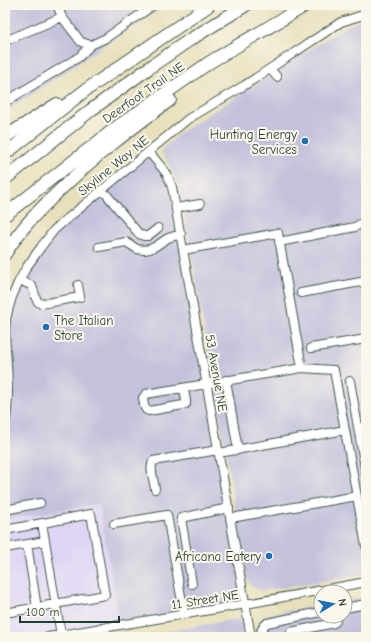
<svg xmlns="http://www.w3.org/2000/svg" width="371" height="642" font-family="'Comic Neue',sans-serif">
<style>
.built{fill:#dfd5f5}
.industrial{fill:#c3c1db}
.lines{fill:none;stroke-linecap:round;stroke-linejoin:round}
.minor-casing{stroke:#3d5548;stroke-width:10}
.highway-casing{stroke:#3d5548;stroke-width:14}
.minor{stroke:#fff;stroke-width:8}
.highway{stroke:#fff;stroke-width:12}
.poi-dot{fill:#1f6fb2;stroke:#fbf7ec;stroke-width:1.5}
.labels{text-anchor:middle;stroke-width:4;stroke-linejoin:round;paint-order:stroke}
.street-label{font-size:13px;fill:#1f3d34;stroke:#fbf7ec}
.poi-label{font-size:13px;fill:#1f3d34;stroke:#fbf7ec;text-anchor:end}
</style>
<rect width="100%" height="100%" fill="#fbf7ec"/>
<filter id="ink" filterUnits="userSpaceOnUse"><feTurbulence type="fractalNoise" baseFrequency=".025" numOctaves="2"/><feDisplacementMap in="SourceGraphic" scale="8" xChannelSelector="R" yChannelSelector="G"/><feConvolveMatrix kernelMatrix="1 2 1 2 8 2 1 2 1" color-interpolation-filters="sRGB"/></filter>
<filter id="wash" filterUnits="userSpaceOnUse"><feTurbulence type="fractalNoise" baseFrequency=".012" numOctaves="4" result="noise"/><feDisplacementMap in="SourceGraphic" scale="16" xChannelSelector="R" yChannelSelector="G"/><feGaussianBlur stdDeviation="0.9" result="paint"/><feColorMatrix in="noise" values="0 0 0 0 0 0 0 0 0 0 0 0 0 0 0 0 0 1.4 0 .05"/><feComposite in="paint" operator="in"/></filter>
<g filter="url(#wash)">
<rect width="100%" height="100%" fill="#e8e0bb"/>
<path class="built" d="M99 504 120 625 52 637H5V519Z"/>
<path class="industrial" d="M5 5H165L5 112Z
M366 19V574L262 591 254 588 248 582 189 242 180 192 172 171 161 150 181 132 345 27 361 20Z
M149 152 167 174 246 604 120 625 99 504 5 519V424L9 307 41 247Z
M366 597V637H257V628L260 622 264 617 269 614 321 605V616H345V601Z
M237 619 244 624 246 637H133Z"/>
</g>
<g filter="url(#ink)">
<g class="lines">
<defs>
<path id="minor" d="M57 5 62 17 81 42 91 45
M5 41 62 17
M270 69 277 77
M5 102 79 57 91 45 106 38 154 5
M149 152 167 174 172 187 251 637
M102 189 139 234 144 236H148L158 228
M176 208 200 204
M279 242 355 227 360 224 366 223
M99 247 126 242 137 249 144 250 150 249 156 246 168 238 181 234
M183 250 278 233 302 368
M20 280 32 286 37 301 41 304 80 297 78 285
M301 293 366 281
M311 348 366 339
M226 380 238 450
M350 381 366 473
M184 388 186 401V404L183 405 149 411C143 410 144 402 143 398L146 394 302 368 334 370 366 546
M5 424C11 395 6 360 5 330L6 319 9 307 12 297 18 283 26 268 41 247 54 230 62 223 188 119 245 85 341 22 366 14
M219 453 345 430
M155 489C154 480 149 469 153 461L218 450
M5 510 40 503
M231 518 357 496
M42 523 61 635
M114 524 167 515 184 614
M5 530 91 514 105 595 5 613
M27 544 37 608
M5 548 45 541
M192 584 181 518 229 508
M319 590 321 601
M345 608 366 604
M291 632 334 623 336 621 335 616
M48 637 246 604 366 582
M261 637C260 631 262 627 267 623L321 612"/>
<path id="highway" d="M5 137 57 104
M5 154 83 92 208 6
M5 179 91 110 153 65 191 39 246 5
M5 215 117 127 210 62 306 5
M5 254C20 229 40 209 61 189 95 156 132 128 170 100"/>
</defs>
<use href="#minor" class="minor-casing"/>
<use href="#highway" class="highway-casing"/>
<use href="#minor" class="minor"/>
<use href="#highway" class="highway"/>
</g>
</g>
<g class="poi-dot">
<circle cx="305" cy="141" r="4"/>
<circle cx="46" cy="327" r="4"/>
<circle cx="269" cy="556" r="4"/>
</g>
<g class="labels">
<g class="street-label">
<text transform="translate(143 92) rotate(-35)" y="5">Deerfoot Trail NE</text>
<text transform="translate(113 165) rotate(-39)" y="5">Skyline Way NE</text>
<text transform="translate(217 373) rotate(80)" y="5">53 Avenue NE</text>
<text transform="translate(205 599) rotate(-9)" y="5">11 Street NE</text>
</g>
<g class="poi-label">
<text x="297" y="139">Hunting Energy<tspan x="297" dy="15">Services</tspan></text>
<text x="54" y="325" text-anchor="start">The Italian<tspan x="54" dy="15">Store</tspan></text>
<text x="261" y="561">Africana Eatery</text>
</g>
</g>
<rect width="371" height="642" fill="none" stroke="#fbf7ec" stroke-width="20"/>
<g transform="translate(333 604) rotate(80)"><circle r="19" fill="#fbf7ec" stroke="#a3ada2"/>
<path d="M0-3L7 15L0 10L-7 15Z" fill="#1f6fb2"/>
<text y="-6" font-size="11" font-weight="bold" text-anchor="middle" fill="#1f3d34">N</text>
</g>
<path d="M20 616v6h99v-6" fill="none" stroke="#1f3d34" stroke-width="2"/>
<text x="26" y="616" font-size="12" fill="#1f3d34" stroke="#fbf7ec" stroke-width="3" paint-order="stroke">100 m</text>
</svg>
